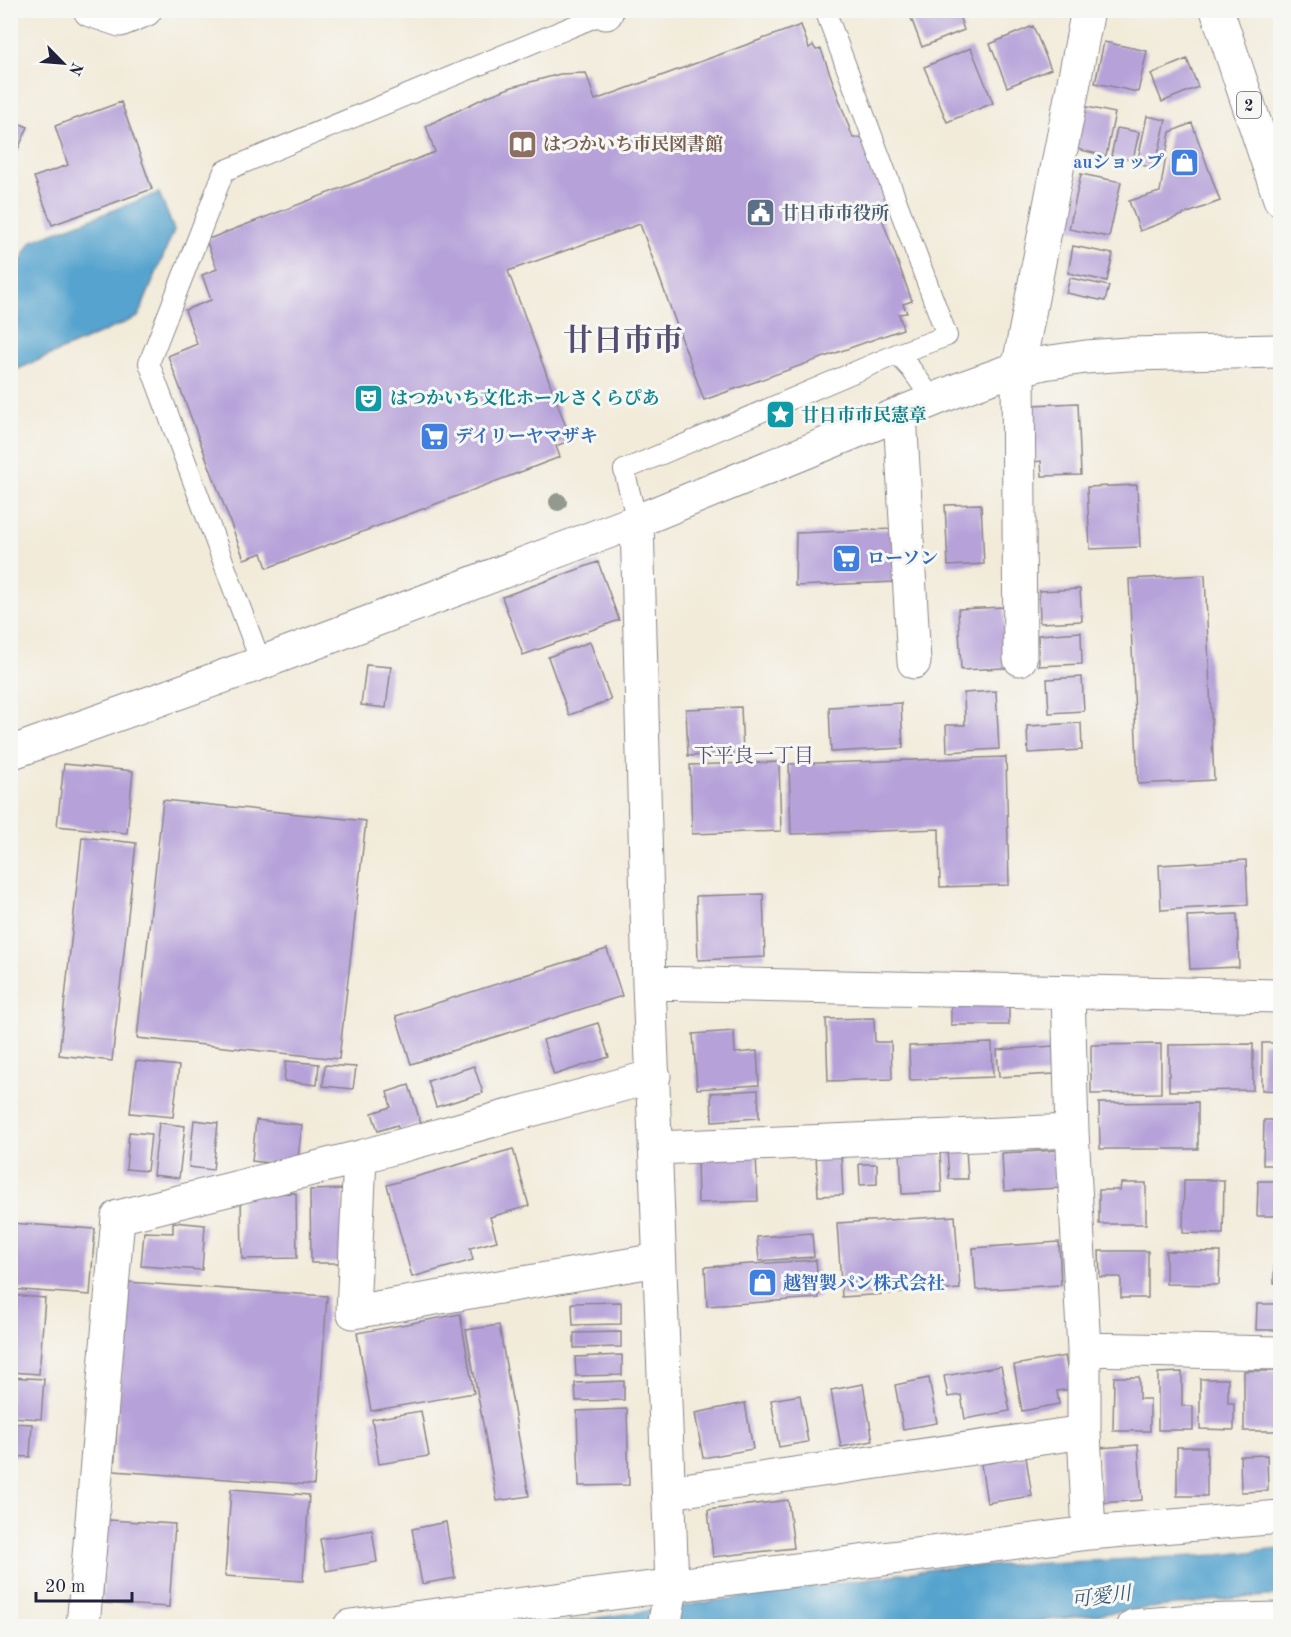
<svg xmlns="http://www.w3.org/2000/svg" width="1291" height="1637" font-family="'Old Standard TT','Noto Serif JP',serif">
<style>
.water{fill:#54a3ce;stroke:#3b6284;stroke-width:1.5}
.building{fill:#b6a1d9}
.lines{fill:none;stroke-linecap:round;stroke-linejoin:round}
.service-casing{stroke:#8a868a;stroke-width:22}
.minor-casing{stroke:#8a868a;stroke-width:35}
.tertiary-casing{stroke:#8a868a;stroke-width:35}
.secondary-casing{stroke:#8a868a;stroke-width:35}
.trunk-casing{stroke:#8a868a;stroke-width:35}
.service{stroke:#fff;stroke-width:20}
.minor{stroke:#fff;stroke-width:33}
.tertiary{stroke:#fff;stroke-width:33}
.secondary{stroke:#fff;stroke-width:33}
.trunk{stroke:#fff;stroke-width:33}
.tree{fill:#93998e}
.labels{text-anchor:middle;stroke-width:6;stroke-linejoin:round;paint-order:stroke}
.shield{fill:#f6f6f2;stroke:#626272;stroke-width:1.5}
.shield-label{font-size:16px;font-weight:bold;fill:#22223b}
.education-label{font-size:18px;font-weight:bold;fill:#785e54;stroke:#f6f6f2;text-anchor:start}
.shop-label{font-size:18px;font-weight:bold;fill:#366cbe;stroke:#f6f6f2;text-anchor:start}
.service-label{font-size:18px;font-weight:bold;fill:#4e5e75;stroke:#f6f6f2;text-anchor:start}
.culture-label{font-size:18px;font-weight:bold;fill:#0d838f;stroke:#f6f6f2;text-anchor:start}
.neighbourhood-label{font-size:20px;fill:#564e72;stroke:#f6f6f2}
.water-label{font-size:20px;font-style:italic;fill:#365676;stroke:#f6f6f2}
.town-label{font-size:30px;font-weight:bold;fill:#564e72;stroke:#f6f6f2}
</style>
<rect width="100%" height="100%" fill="#f6f6f2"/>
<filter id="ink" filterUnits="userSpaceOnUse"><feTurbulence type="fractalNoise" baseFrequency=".0167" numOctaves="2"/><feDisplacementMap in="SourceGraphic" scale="12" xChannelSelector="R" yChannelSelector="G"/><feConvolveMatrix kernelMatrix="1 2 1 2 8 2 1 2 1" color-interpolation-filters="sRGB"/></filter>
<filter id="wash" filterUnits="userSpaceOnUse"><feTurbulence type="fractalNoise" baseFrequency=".008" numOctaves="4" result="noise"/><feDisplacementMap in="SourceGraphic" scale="24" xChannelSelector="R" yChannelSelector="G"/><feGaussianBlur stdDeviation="1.35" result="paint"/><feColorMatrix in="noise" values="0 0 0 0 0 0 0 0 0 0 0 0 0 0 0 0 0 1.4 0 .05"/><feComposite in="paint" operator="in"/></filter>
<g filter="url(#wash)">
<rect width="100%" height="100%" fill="#f2ebda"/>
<path class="water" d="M159 193 174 230 138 317 11 372V278L32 241Z
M1280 1549V1595L1227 1599 998 1626H545L940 1568 1219 1555Z"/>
<g id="blocks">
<path class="building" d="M908 10H957L964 30 922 47Z
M801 25 809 48 813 45 816 50 821 49 853 138H860L877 147 894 194 887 210 881 216 912 301 903 304 907 313 899 314 903 329 704 400 640 224 508 271 571 440 556 446 560 457 267 568 262 553 244 559 168 356 197 344 185 310 211 300 202 275 217 269 206 240 435 152 426 126 488 96 512 87 560 74 586 73 595 100Z
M1033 26 1051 69 1007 87 990 44Z
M1104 42 1147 51 1138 92 1095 83Z
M971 48 993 103 947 122 924 67Z
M1187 59 1198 87 1162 102 1151 74Z
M121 102 152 189 52 225 34 177 68 165 55 126Z
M1082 106 1115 113 1106 156 1073 148Z
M1147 116 1166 120 1155 168 1137 164Z
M10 120 28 127 10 167Z
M1192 123 1220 201 1140 231 1129 201 1160 192 1170 132Z
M1117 128 1139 132 1133 160 1111 156Z
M1081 174 1121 182 1109 237 1069 229Z
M1073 246 1113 254 1107 281 1068 273Z
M1070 278 1109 286 1105 301 1066 293Z
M1078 403 1081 475 1042 476 1041 461 1034 462 1032 405Z
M1137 485 1140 547 1090 549 1087 487Z
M981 504 984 564 948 566 945 505Z
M893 529 897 582 795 586 796 533Z
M598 562 619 620 523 655 502 597Z
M1205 575 1214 780 1138 784 1129 579Z
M1080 589 1082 621 1040 623 1039 591Z
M1004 607 1006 668 961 670 958 609Z
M1081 632 1082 664 1039 666 1038 635Z
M590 642 611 700 569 715 548 657Z
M366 665 391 667 386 708 361 705Z
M1082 677 1084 711 1049 713 1047 679Z
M996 691 999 749 947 752 946 725H965L964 693Z
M901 703 903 748 831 752 829 707Z
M741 707 743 753 688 756 686 709Z
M1081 723 1082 750 1028 753 1027 726Z
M1006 757 1009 885 940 887 939 829 791 834 789 764Z
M779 762 781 831 692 834 690 765Z
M64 764 133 771 127 833 57 826Z
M163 800 366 821 339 1059 137 1038Z
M82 837 136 843 112 1061 59 1055Z
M1246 860 1248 905 1161 910 1159 865Z
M763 894 765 957 698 960 696 896Z
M1237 914 1239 967 1190 969 1187 916Z
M607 949 622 996 411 1064 396 1016Z
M1009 1001V1025H951V1002Z
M874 1018 875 1042H891L892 1079 828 1081 826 1019Z
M598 1023 609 1057 554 1075 543 1040Z
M734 1031 735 1053 757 1051 759 1085 697 1089 693 1034Z
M992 1043 993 1077 910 1080 909 1046Z
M1262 1043H1280V1091L1262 1090Z
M1161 1044V1093L1091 1094V1045Z
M1253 1044V1090L1169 1091V1045Z
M1053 1046 1055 1074 999 1077 997 1050Z
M136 1061 179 1066 173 1117 130 1113Z
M286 1061 319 1064 317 1085 284 1081Z
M325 1065 356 1067 353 1089 323 1086Z
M474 1066 483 1093 436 1107 428 1081Z
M409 1085 421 1124 399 1131 397 1125 378 1131 372 1113 391 1107 387 1092Z
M758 1090 759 1118 712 1121 711 1093Z
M1198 1102V1149H1100L1099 1103Z
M194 1120 218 1123 213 1170 189 1167Z
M256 1120 302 1125 297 1166 252 1161Z
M1264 1120H1280V1165H1263Z
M159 1123 185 1126 179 1178 153 1175Z
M129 1132 151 1134 147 1171 126 1169Z
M513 1149 529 1206 490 1217 497 1241 470 1248 473 1260 412 1277 387 1185Z
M966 1149 968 1179H949L947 1150Z
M940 1150 942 1192 902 1194 900 1152Z
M1058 1150 1059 1188 1004 1191 1002 1153Z
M841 1153 843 1195 818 1196 816 1154Z
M756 1155 758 1201 698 1203 697 1158Z
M859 1164H877V1184L860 1185Z
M1184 1180H1224L1223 1234 1183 1233Z
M1258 1181H1280V1216H1257Z
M1121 1183H1146V1224H1099V1190H1120Z
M343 1189 344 1263H311L310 1190Z
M296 1193 297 1258 242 1259 241 1194Z
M955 1216 960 1289 842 1297 837 1223Z
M173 1222 205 1225 202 1270 141 1266 144 1232 173 1233Z
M10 1223 95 1229 90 1295 10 1289Z
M812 1233 814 1257 759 1261 757 1237Z
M1059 1242 1061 1285 976 1290 973 1248Z
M1275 1250H1280V1283H1274Z
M1099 1251H1148V1298H1121V1277H1100Z
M1166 1251 1220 1252 1219 1285 1166 1284Z
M816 1260 819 1298 707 1306 705 1267Z
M127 1282 327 1296 314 1485 114 1471Z
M10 1295 45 1298 39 1374 10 1372Z
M621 1302V1324L573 1325 572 1303Z
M1257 1304H1280V1330H1256Z
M460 1314 474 1393 371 1411 357 1333Z
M499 1325 529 1496 497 1501 466 1330Z
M621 1332V1347L574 1348V1333Z
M622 1355V1375L576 1376 575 1357Z
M1065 1356 1071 1389 1057 1391 1059 1404 1022 1411 1014 1365Z
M1001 1366 1010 1411 965 1419 961 1395 948 1397 944 1376Z
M1244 1371H1280V1431H1244Z
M1182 1372V1406H1193V1430H1158V1373Z
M10 1377 44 1379 41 1419 10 1417Z
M1114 1377H1139V1399H1150V1431H1113Z
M929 1378 937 1423 903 1429 895 1385Z
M1200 1379H1228V1403H1234V1430L1200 1429Z
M624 1381V1400L576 1401 575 1383Z
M863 1384 873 1441 841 1447 831 1390Z
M800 1395 808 1442 779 1447 771 1400Z
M745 1403 753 1449 703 1458 695 1413Z
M627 1409 629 1485 579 1486 577 1411Z
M421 1411 429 1456 379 1464 372 1419Z
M10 1423 32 1424 30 1457 10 1456Z
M1138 1445 1142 1500 1102 1503 1099 1448Z
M1177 1447H1207V1496H1177Z
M1267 1455 1268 1491 1241 1492 1240 1456Z
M1026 1457 1032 1496 987 1503 981 1464Z
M231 1489 309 1495 303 1581 225 1576Z
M788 1500 794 1548 713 1557 708 1510Z
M108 1520 175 1524 169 1607 102 1603Z
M446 1522 455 1578 422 1584 412 1529Z
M372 1530 377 1562 326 1571 320 1539Z"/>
</g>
</g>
<g filter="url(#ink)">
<use href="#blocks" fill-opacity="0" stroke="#8a868a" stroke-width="1.5"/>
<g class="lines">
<defs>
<path id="service" d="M897 354 911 369 933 400
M637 521 624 470 897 354 947 336 825 10
M261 663 149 363 224 171 612 10"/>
<path id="minor" d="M606 10V13
M900 414 914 662
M637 521 649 983 672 1584 664 1626
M1020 659 1018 370 1088 10
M649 983 1280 996
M655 1148 1072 1131
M360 1157 353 1312 658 1260
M1084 1349 1280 1353
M1084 1432 1089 1533
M670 1492 1084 1432V1349L1072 1131 1068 992
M83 1626 118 1217 360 1157 654 1076
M350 1626 1089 1533 1280 1517
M1134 1626 1192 1621 1280 1619"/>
<path id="tertiary" d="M10 753 261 663 637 521 965 387 1004 373 1044 363 1086 357 1128 354 1280 351"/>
<path id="secondary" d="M90 10 120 20 145 10"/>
<path id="trunk" d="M1217 10 1280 199"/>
</defs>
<use href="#service" class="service-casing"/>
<use href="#minor" class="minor-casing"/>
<use href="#tertiary" class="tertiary-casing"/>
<use href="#secondary" class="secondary-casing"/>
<use href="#trunk" class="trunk-casing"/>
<use href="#service" class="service"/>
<use href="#minor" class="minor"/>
<use href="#tertiary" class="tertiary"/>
<use href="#secondary" class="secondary"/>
<use href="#trunk" class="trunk"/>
</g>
<circle class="tree" cx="558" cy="502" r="9"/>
</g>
<defs>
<symbol id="library-square" viewBox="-11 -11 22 22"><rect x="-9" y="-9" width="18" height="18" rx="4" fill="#8d6e63" stroke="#f6f6f2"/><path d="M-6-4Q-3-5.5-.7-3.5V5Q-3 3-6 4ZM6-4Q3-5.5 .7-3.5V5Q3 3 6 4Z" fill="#fff"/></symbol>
<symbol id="shop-square" viewBox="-11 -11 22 22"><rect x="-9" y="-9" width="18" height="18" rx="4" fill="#3f7fe0" stroke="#f6f6f2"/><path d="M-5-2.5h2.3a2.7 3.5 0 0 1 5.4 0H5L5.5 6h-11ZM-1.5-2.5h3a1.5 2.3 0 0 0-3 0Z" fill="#fff"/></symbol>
<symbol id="civic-square" viewBox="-11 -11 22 22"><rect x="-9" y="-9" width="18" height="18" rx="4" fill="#5c6f8a" stroke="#f6f6f2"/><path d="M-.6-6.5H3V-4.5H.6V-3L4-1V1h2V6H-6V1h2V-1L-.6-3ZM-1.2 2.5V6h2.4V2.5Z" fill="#fff"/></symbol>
<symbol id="theatre-square" viewBox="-11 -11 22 22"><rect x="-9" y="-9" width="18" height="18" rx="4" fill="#0f9aa8" stroke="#f6f6f2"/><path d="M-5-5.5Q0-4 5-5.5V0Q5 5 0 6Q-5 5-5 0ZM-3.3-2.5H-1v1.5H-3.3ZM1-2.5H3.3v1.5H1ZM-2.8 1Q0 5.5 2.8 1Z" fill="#fff"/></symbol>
<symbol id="sight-square" viewBox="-11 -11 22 22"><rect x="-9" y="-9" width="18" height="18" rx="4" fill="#0f9aa8" stroke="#f6f6f2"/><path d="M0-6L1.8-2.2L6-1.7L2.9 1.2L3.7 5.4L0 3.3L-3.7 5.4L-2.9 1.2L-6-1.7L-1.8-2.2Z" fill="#fff"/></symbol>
<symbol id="supermarket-square" viewBox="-11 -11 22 22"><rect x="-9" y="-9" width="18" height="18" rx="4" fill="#3f7fe0" stroke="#f6f6f2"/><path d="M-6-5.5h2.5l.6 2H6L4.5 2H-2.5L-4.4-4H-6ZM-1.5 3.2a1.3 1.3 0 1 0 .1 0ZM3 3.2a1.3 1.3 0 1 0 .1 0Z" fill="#fff"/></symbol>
</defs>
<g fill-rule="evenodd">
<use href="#library-square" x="506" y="128" width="33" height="33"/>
<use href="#shop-square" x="1168" y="146" width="33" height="33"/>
<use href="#civic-square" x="744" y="196" width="33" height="33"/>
<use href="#theatre-square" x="352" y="382" width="33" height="33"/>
<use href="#sight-square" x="764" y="398" width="33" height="33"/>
<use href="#supermarket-square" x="418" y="420" width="33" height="33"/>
<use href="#supermarket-square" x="830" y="542" width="33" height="33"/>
<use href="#shop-square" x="746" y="1266" width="33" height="33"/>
</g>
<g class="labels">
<rect class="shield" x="1237" y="92" width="24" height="26" rx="4.5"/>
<g class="shield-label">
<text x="1249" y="111">2</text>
</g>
<g class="education-label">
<text x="543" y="150">はつかいち市民図書館</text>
</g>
<g class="shop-label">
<text x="1164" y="168" text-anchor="end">auショップ</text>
<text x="455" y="442">デイリーヤマザキ</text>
<text x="867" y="564">ローソン</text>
<text x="783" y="1289">越智製パン株式会社</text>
</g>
<g class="service-label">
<text x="781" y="219">廿日市市役所</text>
</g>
<g class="culture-label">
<text x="390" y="404">はつかいち文化ホールさくらぴあ</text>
<text x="801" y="421">廿日市市民憲章</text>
</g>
<g class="neighbourhood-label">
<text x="754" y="762">下平良一丁目</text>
</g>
<g class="water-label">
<text transform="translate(1101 1596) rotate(-7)" y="7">可愛川</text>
</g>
<g class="town-label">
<text x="623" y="350">廿日市市</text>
</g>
</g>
<rect width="1291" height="1637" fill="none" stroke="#f6f6f2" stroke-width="36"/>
<g transform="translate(63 63) rotate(115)" stroke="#f6f6f2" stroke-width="4.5" paint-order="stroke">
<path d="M0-4.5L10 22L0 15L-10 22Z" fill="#22223b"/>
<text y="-9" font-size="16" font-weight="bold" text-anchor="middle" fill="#22223b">N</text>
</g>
<path d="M36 1592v9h96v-9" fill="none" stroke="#22223b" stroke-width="3"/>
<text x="45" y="1592" font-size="18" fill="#22223b" stroke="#f6f6f2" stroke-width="4.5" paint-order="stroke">20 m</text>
</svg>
